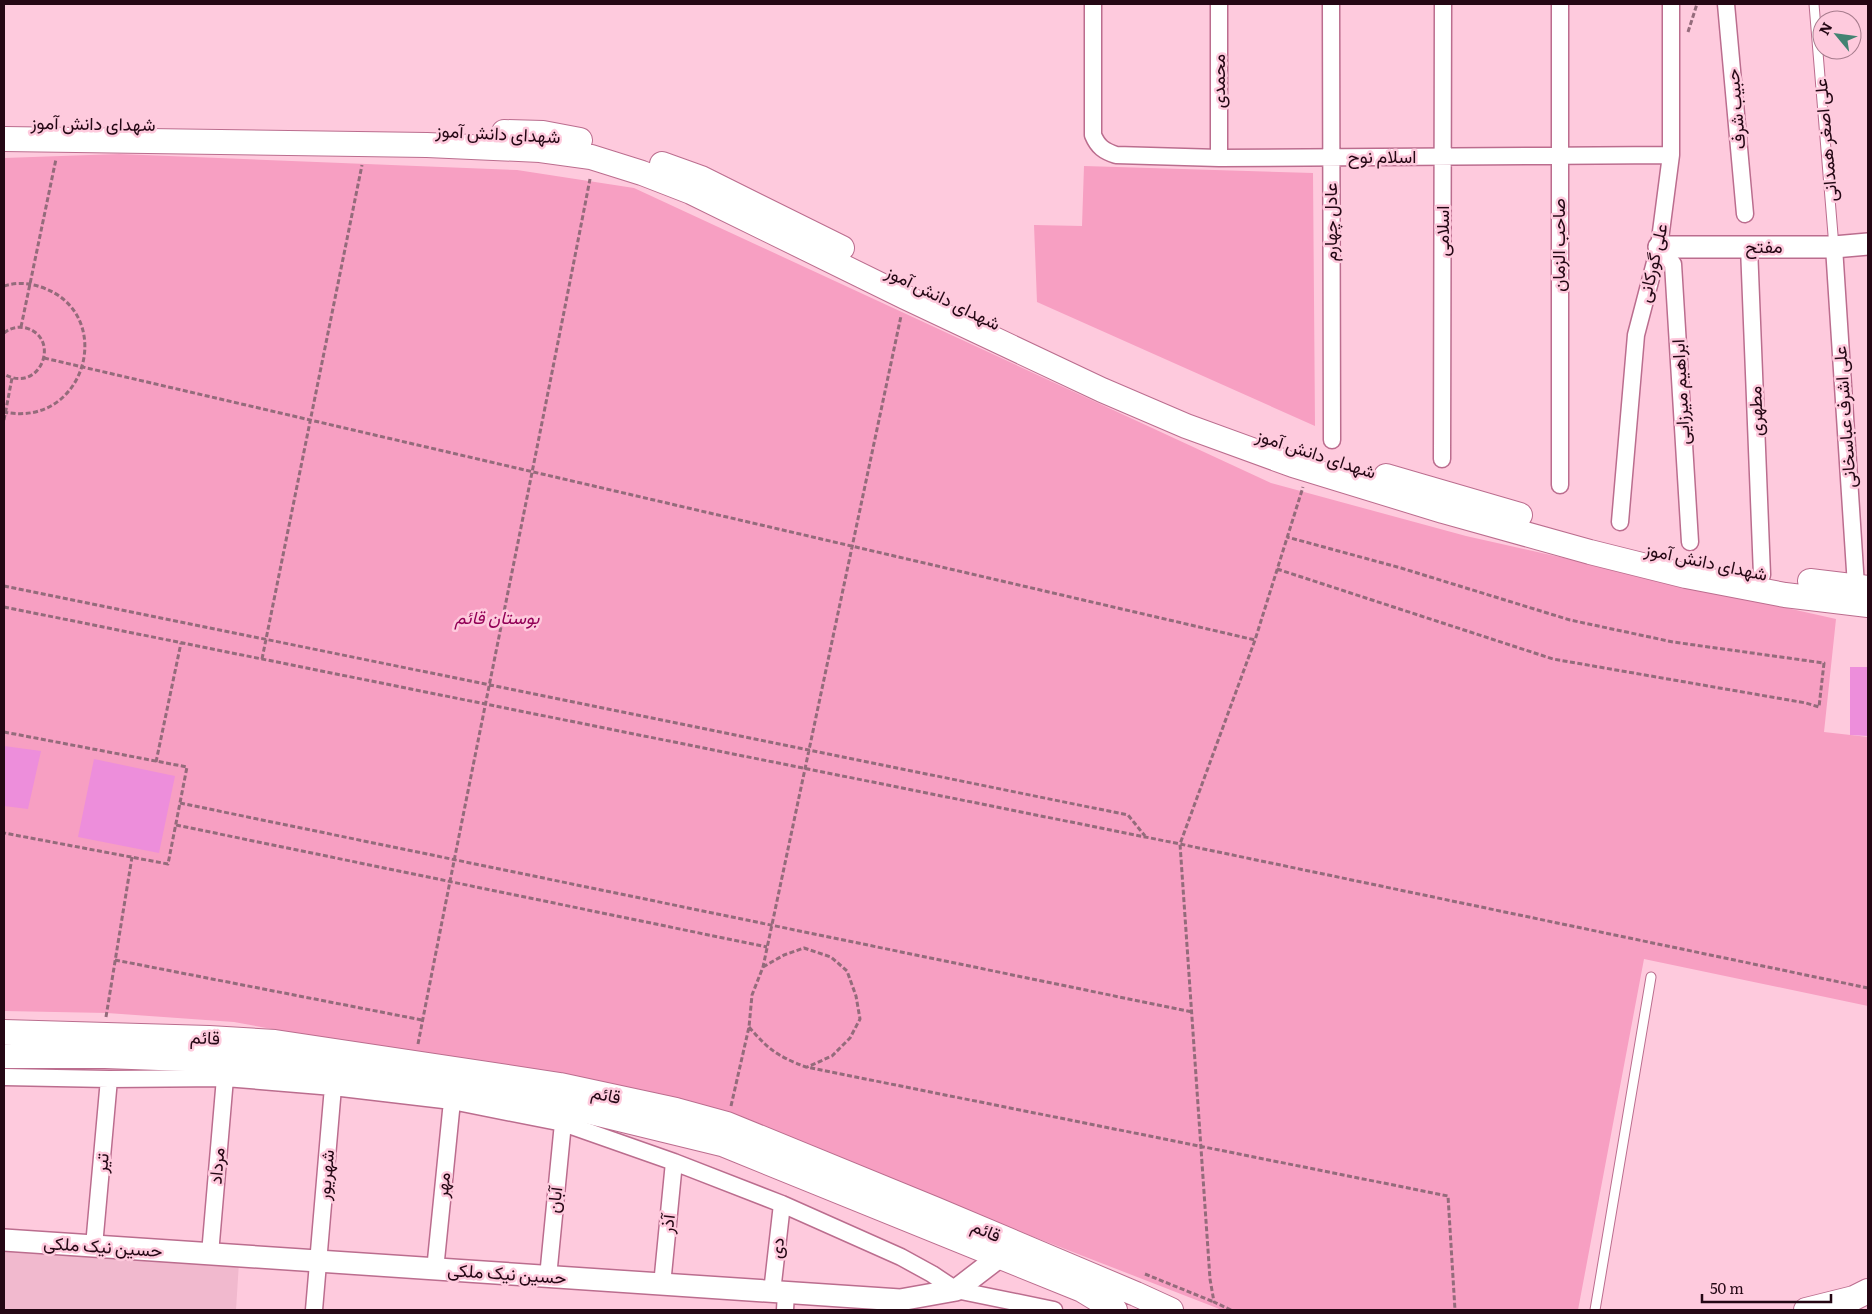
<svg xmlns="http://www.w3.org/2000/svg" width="1872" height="1314" font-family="Literata,Vazirmatn,serif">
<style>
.built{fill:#f1b9ce}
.green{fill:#f79fc2}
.building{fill:#ed8edb}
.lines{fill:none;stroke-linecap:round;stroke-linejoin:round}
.service-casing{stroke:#bb6d8e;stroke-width:11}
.minor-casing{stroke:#bb6d8e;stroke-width:19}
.tertiary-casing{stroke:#bb6d8e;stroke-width:24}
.secondary-casing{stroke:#bb6d8e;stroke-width:26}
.path{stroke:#946b7b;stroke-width:3;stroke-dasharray:5 2.5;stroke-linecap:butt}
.service{stroke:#fff;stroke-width:9}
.minor{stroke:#fff;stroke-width:16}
.tertiary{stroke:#fff;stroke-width:21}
.secondary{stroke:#fff;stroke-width:24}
.labels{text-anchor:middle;stroke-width:5;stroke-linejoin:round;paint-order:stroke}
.street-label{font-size:18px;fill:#240714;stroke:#fecadd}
.park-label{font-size:18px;font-style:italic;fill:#920056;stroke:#fecadd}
</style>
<rect width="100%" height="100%" fill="#fecadd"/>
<path class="built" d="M4 1244 239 1262 236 1310H4Z"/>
<path class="green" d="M119 154 517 170 634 188 1271 483 1466 536 1836 619 1824 732 1868 737V1006L1644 959 1578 1310H1222L700 1107 234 1022 107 1013 4 1011V158Z
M1084 166 1313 173 1315 426 1037 302 1034 225 1082 226Z"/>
<path class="building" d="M1850 667H1868V736L1850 735Z
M4 746 41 751 28 809 4 806Z
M94 759 175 776 159 853 78 837Z"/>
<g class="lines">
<defs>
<path id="service" d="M1814 4 1834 247
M1595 1310 1651 977"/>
<path id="minor" d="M1093 4V135C1098 147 1104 151 1116 155L1219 158 1671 155
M1331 4 1332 440
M1560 4V485
M1726 4 1745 214
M1219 158V4
M1659 247 1673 264 1690 542
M1749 247 1762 575
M1834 247 1856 586
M1442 459 1443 4
M1620 522 1636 335 1659 247 1671 155V4
M4 1077 109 1079 225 1078 333 1087 452 1101 563 1123 674 1162 782 1204 901 1257 932 1274 956 1290 1054 1310
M94 1246 109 1079
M210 1254 225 1078
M435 1270 452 1101
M548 1277 563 1123
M662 1285 674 1162
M772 1292 782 1204
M314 1310 333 1087
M785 1310 786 1293"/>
<path id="tertiary" d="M1659 247H1834L1868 244
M4 1240 900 1300 956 1290 999 1257"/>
<path id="secondary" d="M504 132 543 133 580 140
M4 139 427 145 540 150 591 157 642 173 691 192 905 297 1102 390 1186 426 1293 465 1443 511 1590 552 1686 576 1785 595 1868 605
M662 164 701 178 842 248
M1386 476 1520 515
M1810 581 1868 588
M4 1032 209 1038 275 1042 560 1085 676 1110 727 1124 935 1209 1136 1294 1171 1310
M4 1056H105L240 1061 562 1105 722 1144 1082 1290 1115 1310
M1806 1310 1854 1298 1868 1291"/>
</defs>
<use href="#service" class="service-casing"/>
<use href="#minor" class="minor-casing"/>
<use href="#tertiary" class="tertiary-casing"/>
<use href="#secondary" class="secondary-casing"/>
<path class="path" d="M1688 32 1697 4
M4 286C16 282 29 283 41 287 118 313 86 429 4 412
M21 327 56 159
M4 333C10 328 18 326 26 328 62 338 40 395 4 374
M44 358 1255 640
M4 420 12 378
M1277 569 1553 659 1806 703 1819 707 1824 663 1673 642 1570 620 1401 568 1287 537
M4 586 1128 815 1145 836
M4 607 1180 844 1868 988
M262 659 362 165
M4 732 187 767 168 864 4 833
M156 762 181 643
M180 803 1192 1012
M176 825 767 947
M115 960 422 1020
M763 967 784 955 804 948 831 957 847 971 856 996 860 1019 850 1038 832 1056 807 1067
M106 1017 132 857
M749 1027C769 1050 777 1056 806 1067L1448 1196 1455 1310
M418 1044C474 756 534 468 590 179
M731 1106 749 1027 752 995 763 967 901 316
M1145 1274 1214 1302
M1231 1310 1214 1302 1210 1279 1180 844 1255 640 1303 487"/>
<use href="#service" class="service"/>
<use href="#minor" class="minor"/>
<use href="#tertiary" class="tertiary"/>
<use href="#secondary" class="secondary"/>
</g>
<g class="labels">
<g class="street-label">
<text transform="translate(1219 81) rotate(-90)" y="6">محمدی</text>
<text transform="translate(1736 109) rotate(-95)" y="6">حبیب شرف</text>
<text transform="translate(93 124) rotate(1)" y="6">شهدای دانش آموز</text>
<text transform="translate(498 134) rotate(3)" y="6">شهدای دانش آموز</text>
<text transform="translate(1826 140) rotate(-95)" y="6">علی اصغر همدانی</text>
<text x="1382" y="163">اسلام نوح</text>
<text transform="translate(1331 222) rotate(-90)" y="6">عادل چهارم</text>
<text transform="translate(1443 231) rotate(-90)" y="6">اسلامی</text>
<text transform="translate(1559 245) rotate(-90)" y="6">صاحب الزمان</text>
<text x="1764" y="253">مفتح</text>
<text transform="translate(1653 263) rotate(-77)" y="6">علی گورکانی</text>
<text transform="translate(943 298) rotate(26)" y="6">شهدای دانش آموز</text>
<text transform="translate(1681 392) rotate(-93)" y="6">ابراهیم میرزایی</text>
<text transform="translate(1756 411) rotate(-92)" y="6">مطهری</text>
<text transform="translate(1845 417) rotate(-94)" y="6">علی اشرف عباسخانی</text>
<text transform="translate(1316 454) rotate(18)" y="6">شهدای دانش آموز</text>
<text transform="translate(1706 562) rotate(12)" y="6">شهدای دانش آموز</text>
<text transform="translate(205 1038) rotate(3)" y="6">قائم</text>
<text transform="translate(606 1095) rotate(12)" y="6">قائم</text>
<text transform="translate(102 1163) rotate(-85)" y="6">تیر</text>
<text transform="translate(217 1166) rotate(-85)" y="6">مرداد</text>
<text transform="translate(326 1175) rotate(-85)" y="6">شهریور</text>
<text transform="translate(443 1185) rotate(-84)" y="6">مهر</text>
<text transform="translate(555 1200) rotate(-84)" y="6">آبان</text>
<text transform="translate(668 1224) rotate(-84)" y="6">آذر</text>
<text transform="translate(986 1231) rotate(23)" y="6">قائم</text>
<text transform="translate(103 1247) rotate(4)" y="6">حسین نیک ملکی</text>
<text transform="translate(777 1248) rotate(-83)" y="6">دی</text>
<text transform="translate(507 1274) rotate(4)" y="6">حسین نیک ملکی</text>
</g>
<g class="park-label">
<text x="497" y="624">بوستان قائم</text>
</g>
</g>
<rect width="1872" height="1314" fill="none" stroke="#240714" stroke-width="10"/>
<g transform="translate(1837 35) rotate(299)"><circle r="24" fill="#fecadd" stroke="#a77c8d"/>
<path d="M0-4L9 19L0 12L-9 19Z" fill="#438372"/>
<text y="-8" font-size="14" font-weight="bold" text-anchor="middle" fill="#240714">N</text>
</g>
<path d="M1702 1294v8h129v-8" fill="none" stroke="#240714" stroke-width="2.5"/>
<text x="1710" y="1294" font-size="15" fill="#240714" stroke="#fecadd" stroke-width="4" paint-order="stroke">50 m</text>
</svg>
